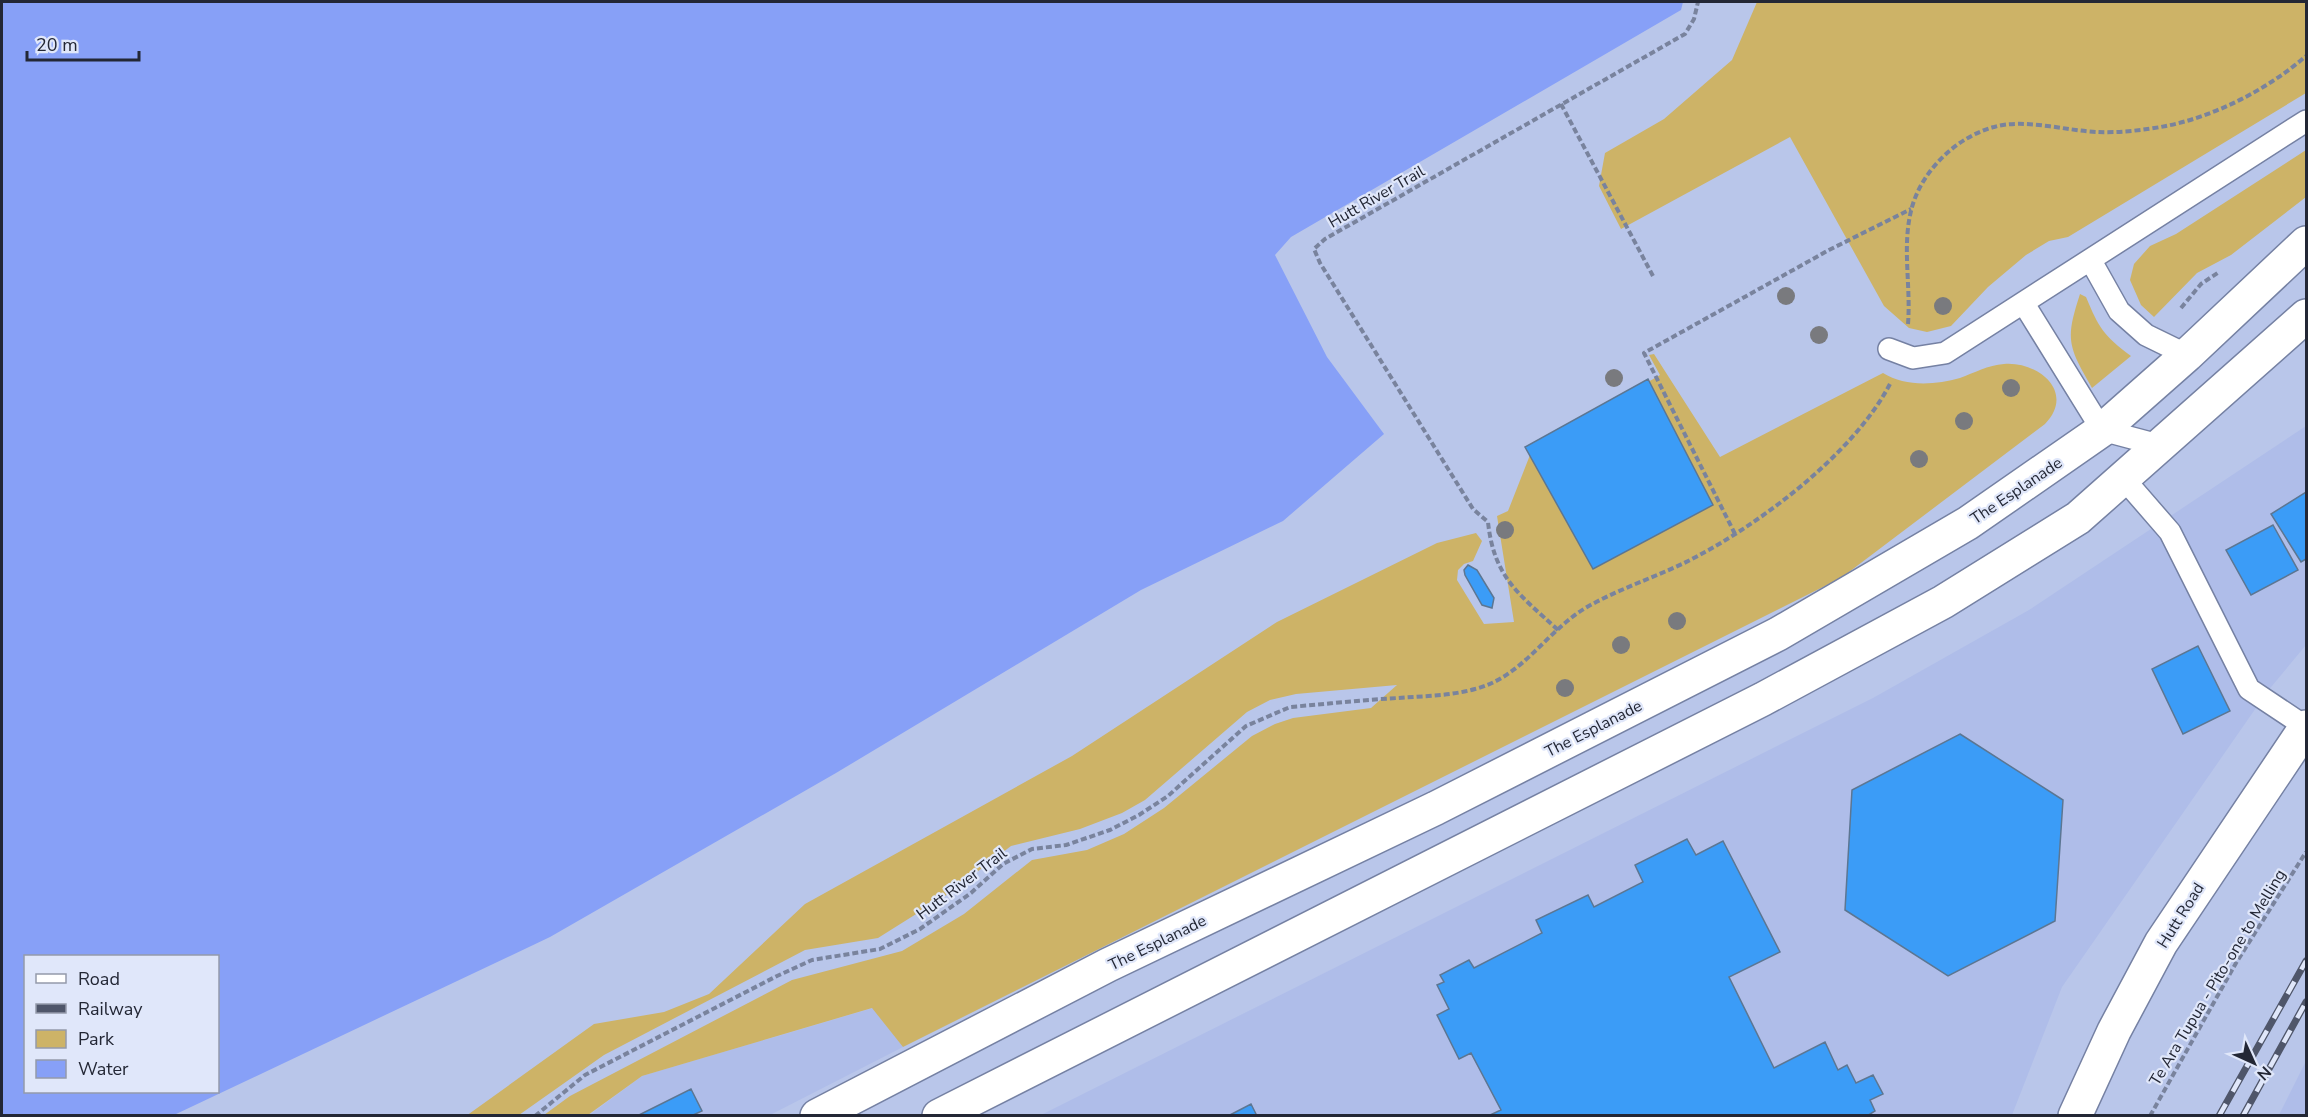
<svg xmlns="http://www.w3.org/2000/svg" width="2308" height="1117" font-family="'Nunito Sans',sans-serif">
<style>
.built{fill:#afbde9}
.green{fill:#cdb367}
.water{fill:#87a0f7;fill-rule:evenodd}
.building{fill:#3b9cf7;stroke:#5c7692;stroke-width:1.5}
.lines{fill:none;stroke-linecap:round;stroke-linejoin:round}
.service-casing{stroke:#7581a3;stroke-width:24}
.secondary-casing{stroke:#7581a3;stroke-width:36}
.primary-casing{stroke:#7581a3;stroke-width:36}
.path{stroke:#79839d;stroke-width:4;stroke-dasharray:6 3;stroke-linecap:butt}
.service{stroke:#fff;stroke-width:21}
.secondary{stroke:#fff;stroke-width:33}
.primary{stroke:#fff;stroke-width:33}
.rail-casing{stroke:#4f566a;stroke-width:7}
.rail{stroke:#e0e7fa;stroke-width:4.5;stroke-dasharray:14;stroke-linecap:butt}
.tree{fill:#797a7e}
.labels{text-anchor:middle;stroke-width:4.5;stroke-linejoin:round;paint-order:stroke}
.street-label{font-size:16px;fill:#232735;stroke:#e0e7fa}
</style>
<rect width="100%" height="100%" fill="#b9c6ea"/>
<path class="built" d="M2306 426V645L2267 692 2062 987 2012 1115 1039 1116 1873 698 2029 610Z
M873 1008 903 1047 770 1115 588 1116 642 1076Z
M2306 1061V1115H2279Z"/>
<path class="green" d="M1757 2H2306V93L2068 237 2049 241 2026 255 1988 287 1951 326 1927 332 1909 328 1884 306 1790 137 1621 229 1599 186 1605 153 1664 119 1732 60Z
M2306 150V197L2231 255 2197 273 2154 317 2141 305 2130 280 2134 264 2150 246 2176 234Z
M2080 294 2086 297C2099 328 2103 335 2131 356L2092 388C2068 346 2065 340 2080 294Z
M1654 354 1720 457 1883 373C1905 387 1935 385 1960 378 1974 373 1988 365 2004 364 2038 361 2076 392 2045 424L1841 578 903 1047 872 1008 642 1076 588 1115H544L570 1096 792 980 902 951 964 914 1032 860 1087 850 1124 834 1164 808 1252 736 1275 724 1293 718 1371 708 1397 685 1296 694 1270 700 1247 712 1145 800 1122 813 1080 829 1011 846 948 894 878 938 805 950 604 1055 519 1115 466 1116 594 1024 664 1012 709 994 805 904 1072 756 1277 622 1437 543 1476 533 1482 541 1473 561 1464 564 1458 570 1457 580 1484 624 1514 622 1497 516 1508 511 1532 450 1660 375 1649 355Z"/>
<path class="water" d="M2 2H1683L1681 10 1291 237 1275 255 1327 357 1384 434 1283 521 1141 590 836 773 550 937 174 1115 2 1116ZM26 956H218V1092H26Z"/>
<path class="building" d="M1648 379 1713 505 1593 569 1525 447Z
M2306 492V559L2301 562 2271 514Z
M2273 525 2298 570 2251 595 2226 550Z
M1468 565 1477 570 1494 598 1492 608 1482 605 1465 575 1464 570Z
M2198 646 2230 711 2183 734 2152 669Z
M1960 734 2063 800 2055 921 1948 976 1845 910 1852 790Z
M1687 839 1696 855 1723 841 1780 952 1729 977 1774 1068 1825 1042 1838 1070 1847 1065 1856 1083 1873 1075 1883 1094 1870 1100 1875 1111 1867 1116H1488L1501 1110 1471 1053 1459 1059 1437 1015 1449 1009 1437 985 1444 982 1440 975 1469 960 1474 968 1542 933 1536 920 1588 895 1594 907 1643 882 1635 865Z
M691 1089 702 1111 691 1116H637Z
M1251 1104 1257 1116H1228Z"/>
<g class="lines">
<defs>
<path id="service" d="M2091 261 2119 311 2146 335 2187 355
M2024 304 2102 430 2162 446
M1889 349 1913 358 1945 353 2306 121
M2124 479 2170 532 2249 689 2306 727"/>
<path id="secondary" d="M2075 1116 2114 1031 2161 943 2306 727"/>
<path id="primary" d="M817 1116 1108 965 1436 808 1778 634 1968 523 2102 430 2187 355 2306 243
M939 1116 1763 699 1943 602 2078 518 2306 316"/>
</defs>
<use href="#service" class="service-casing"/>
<use href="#secondary" class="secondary-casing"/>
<use href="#primary" class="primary-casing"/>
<path class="path" d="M1561 104 1653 276
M2181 308 2201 284 2219 272
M1908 324C1911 286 1902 248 1911 211 1920 172 1956 137 1994 127 2024 118 2067 131 2098 132 2119 133 2145 130 2166 126 2216 116 2268 89 2306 56
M1735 534 1644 353 1829 250 1911 209
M1558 630C1519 594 1494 578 1488 522L1473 509 1320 263 1314 249 1325 239 1685 34 1694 19 1698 2
M535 1116 585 1075 777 976 812 960 880 949 920 929 971 893 1003 864 1032 849 1066 845 1110 830 1139 815 1168 796 1246 726 1290 707C1326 704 1362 700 1398 698 1423 696 1450 696 1475 689 1523 677 1546 631 1587 607 1617 590 1650 579 1682 564 1754 529 1854 455 1891 382
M2150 1116 2236 963 2306 852"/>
<use href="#service" class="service"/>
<use href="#secondary" class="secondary"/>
<use href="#primary" class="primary"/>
<defs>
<path id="rail" d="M2219 1116 2306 961
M2243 1116 2306 1002"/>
</defs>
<use href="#rail" class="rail-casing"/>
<use href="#rail" class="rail"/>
</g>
<g class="tree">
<circle cx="1786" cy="296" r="9"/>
<circle cx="1943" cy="306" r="9"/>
<circle cx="1819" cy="335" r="9"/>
<circle cx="1614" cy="378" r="9"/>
<circle cx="2011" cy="388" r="9"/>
<circle cx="1964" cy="421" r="9"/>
<circle cx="1919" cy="459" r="9"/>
<circle cx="1505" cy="530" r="9"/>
<circle cx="1677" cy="621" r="9"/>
<circle cx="1621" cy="645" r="9"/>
<circle cx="1565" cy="688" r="9"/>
</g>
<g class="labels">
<g class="street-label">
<text transform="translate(1376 196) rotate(-30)" y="6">Hutt River Trail</text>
<text transform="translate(2016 490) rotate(-34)" y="6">The Esplanade</text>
<text transform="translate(1593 728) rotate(-27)" y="6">The Esplanade</text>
<text transform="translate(961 883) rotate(-37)" y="6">Hutt River Trail</text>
<text transform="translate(2180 915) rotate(-58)" y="6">Hutt Road</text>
<text transform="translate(1157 942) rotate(-26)" y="6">The Esplanade</text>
<text transform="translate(2217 977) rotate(-59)" y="6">Te Ara Tupua - Pito-one to Melling</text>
</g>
</g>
<rect width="2308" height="1117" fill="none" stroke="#232735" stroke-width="6"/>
<rect x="24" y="955" width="195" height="138" fill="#e0e7fa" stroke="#949aab" stroke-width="1.5"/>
<rect x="36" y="974" width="30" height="9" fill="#ffffff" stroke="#949aab" stroke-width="1.5"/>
<text x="78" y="985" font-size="18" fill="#232735">Road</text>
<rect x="36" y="1004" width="30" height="9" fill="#4f566a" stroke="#949aab" stroke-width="1.5"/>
<text x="78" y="1015" font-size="18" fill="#232735">Railway</text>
<rect x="36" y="1030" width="30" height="18" fill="#cdb367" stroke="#949aab" stroke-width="1.5"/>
<text x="78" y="1045" font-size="18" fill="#232735">Park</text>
<rect x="36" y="1060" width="30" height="18" fill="#87a0f7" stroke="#949aab" stroke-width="1.5"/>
<text x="78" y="1075" font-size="18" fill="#232735">Water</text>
<g transform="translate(2254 1063) rotate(135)" stroke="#e0e7fa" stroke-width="4.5" paint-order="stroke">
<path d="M0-4.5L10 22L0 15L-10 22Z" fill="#232735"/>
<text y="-9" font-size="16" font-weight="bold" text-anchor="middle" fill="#232735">N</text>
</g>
<path d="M27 51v9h112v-9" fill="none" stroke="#232735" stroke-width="3"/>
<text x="36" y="51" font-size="18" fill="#232735" stroke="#e0e7fa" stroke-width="4.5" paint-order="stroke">20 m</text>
</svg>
